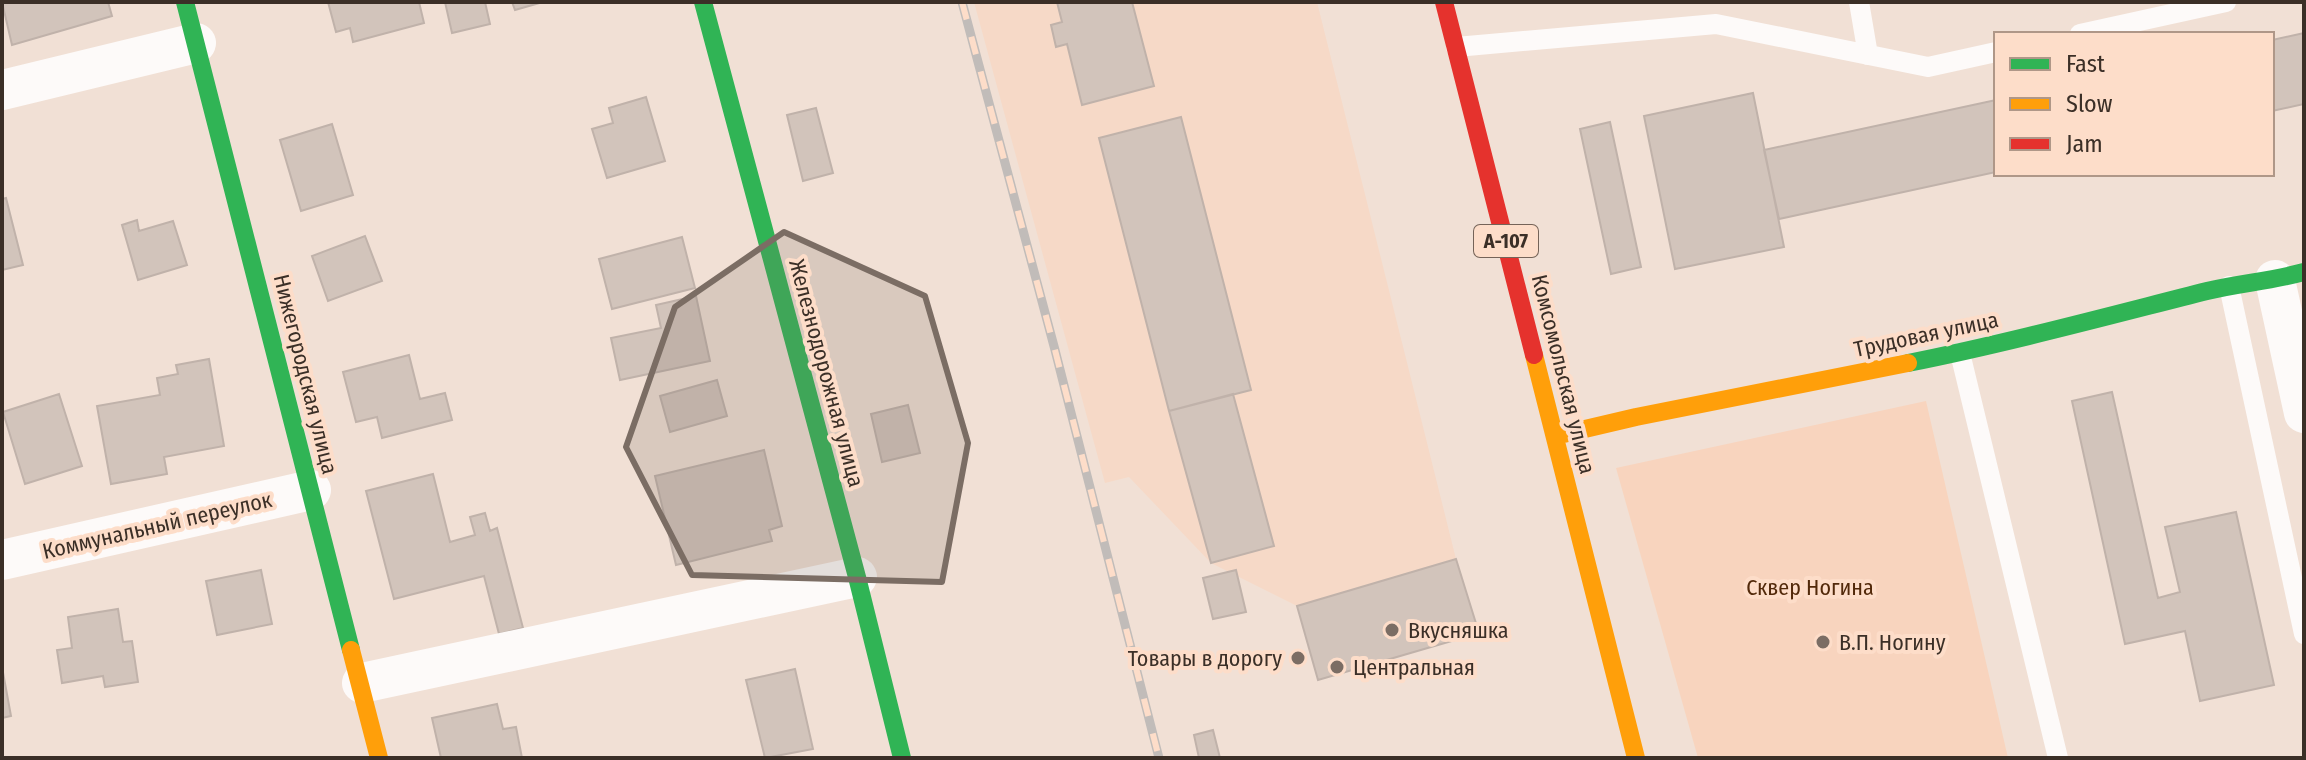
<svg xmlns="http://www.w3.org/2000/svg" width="2306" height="760" font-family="'Fira Sans Condensed',sans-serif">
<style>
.built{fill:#f6d9c7}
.green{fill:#f8d4be}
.building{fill:#d2c4bb;stroke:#c0b2aa;stroke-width:2}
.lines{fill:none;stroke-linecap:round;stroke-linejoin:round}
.lane{stroke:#fdfaf9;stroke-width:20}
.street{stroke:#fdfaf9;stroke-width:40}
.fast{stroke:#30b455;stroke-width:18}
.slow{stroke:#ff9f0a;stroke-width:18}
.jam{stroke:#e5322d;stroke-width:18}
.rail-casing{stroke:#c1bcb9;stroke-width:9}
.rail{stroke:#fdddc9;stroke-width:6;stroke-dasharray:18;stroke-linecap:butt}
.marked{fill:#7b6d64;fill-opacity:0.2;stroke:#7b6d64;stroke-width:6;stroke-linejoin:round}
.poi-dot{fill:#7b6d64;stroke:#fdddc9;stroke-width:3}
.labels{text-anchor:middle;stroke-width:8;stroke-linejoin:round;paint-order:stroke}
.shield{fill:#fdddc9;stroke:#756358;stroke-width:2}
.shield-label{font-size:20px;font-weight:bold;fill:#3b2f27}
.street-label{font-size:22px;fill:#3b2f27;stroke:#fdddc9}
.park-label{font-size:22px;fill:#52290a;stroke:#fdddc9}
.poi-label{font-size:22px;fill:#3b2f27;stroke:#fdddc9;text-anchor:start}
</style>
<rect width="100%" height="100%" fill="#f1e0d5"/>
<path class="built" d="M974 2H1317L1456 559 1297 606 1211 563 1129 477 1105 483Z"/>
<path class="green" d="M1926 401 2008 758H1698L1616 468Z"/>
<path class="building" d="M2 2H108L112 16 12 45Z
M328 2H419L424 23 353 42 350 28 336 32Z
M445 2H485L490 24 452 33Z
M512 2H543L515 10Z
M1057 2H1132L1154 86 1082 105 1067 44 1056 47 1051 25 1062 22Z
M2304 33V104L2272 111V40Z
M1753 93 1784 247 1675 269 1644 116Z
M646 97 665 161 607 178 592 129 613 123 609 108Z
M1996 100V172L1779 219 1764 150Z
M816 108 833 173 803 181 787 115Z
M1181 117 1251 390 1169 411 1099 138Z
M1610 122 1641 267 1611 274 1580 129Z
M332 124 353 195 301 211 280 140Z
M6 198 23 265 2 270V199Z
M137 220 139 231 173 221 187 265 138 280 122 225Z
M365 236 382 281 328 301 312 256Z
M682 237 695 288 612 309 599 259Z
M696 296 710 361 620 380 611 338 661 328 656 305Z
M409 355 420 399 445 393 452 420 382 438 377 417 356 422 343 372Z
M209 359 224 446 164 457 167 474 111 484 97 406 160 395 157 378 178 374 176 365Z
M717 380 727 416 670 432 660 396Z
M2112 392 2158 598 2180 592 2165 527 2236 512 2274 685 2200 701 2185 631 2125 644 2072 401Z
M59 394 82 466 25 484 3 412Z
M1233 394 1274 546 1211 563 1169 411Z
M908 405 920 453 882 462 871 414Z
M764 450 782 526 769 530 772 541 676 565 655 476Z
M433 474 450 542 475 535 470 517 485 513 490 531 497 528 523 628 499 634 484 576 394 599 366 491Z
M1456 559 1479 633 1318 680 1297 606Z
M261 570 272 624 217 635 206 581Z
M1236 570 1246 612 1213 619 1203 578Z
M118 609 123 642 132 641 138 682 105 687 103 676 62 683 57 650 72 648 68 617Z
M2 667 11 716 2 718Z
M795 669 813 749 765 758 746 680Z
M497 704 503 729 516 727 522 758H441L432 718Z
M1213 730 1220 758H1199L1194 735Z"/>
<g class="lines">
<path class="lane" d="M1859 2 1868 55
M2080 34 2226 2
M1456 47 1716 24 1928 67 1996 52
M2229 286 2304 634
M1960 353 2058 758"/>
<path class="street" d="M2 90 196 43
M2275 280 2304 413
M2 560 311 490
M362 683 857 577"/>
<path class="fast" d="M185 2 351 650
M703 2 857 577 902 758
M1908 363C2008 343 2108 316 2207 291 2240 283 2272 281 2304 272"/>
<path class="slow" d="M1534 355 1636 758
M1555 436 1636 417 1908 363
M351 650 379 758"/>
<path class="jam" d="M1444 2 1534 355"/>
<defs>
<path id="rail" d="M962 2 1055 350 1159 758"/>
</defs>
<use href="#rail" class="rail-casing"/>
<use href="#rail" class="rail"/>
</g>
<path class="marked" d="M784 232 925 296 968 443 942 582 692 575 626 447 675 307Z"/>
<g class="poi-dot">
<circle cx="1392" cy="630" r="8"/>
<circle cx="1823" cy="642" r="8"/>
<circle cx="1298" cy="658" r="8"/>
<circle cx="1337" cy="667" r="8"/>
</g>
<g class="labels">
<rect class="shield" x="1474" y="225" width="64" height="32" rx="6"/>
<g class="shield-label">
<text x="1506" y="248">А-107</text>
</g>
<g class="street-label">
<text transform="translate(1926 334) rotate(-12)" y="8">Трудовая улица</text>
<text transform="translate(827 373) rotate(75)" y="8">Железнодорожная улица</text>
<text transform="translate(306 374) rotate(76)" y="8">Нижегородская улица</text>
<text transform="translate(1564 374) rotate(76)" y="8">Комсомольская улица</text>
<text transform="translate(157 525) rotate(-13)" y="8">Коммунальный переулок</text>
</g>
<g class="park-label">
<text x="1810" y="595">Сквер Ногина</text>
</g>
<g class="poi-label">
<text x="1408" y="638">Вкусняшка</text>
<text x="1839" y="650">В.П. Ногину</text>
<text x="1282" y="666" text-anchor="end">Товары в дорогу</text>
<text x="1353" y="675">Центральная</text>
</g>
</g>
<rect width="2306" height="760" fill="none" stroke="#3b2f27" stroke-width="8"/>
<rect x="1994" y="32" width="280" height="144" fill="#fdddc9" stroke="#af9788" stroke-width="2"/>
<rect x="2010" y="58" width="40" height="12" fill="#30b455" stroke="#af9788" stroke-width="2"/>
<text x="2066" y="72" font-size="24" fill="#3b2f27">Fast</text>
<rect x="2010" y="98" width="40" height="12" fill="#ff9f0a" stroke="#af9788" stroke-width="2"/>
<text x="2066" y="112" font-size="24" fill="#3b2f27">Slow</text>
<rect x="2010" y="138" width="40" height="12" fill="#e5322d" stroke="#af9788" stroke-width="2"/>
<text x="2066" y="152" font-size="24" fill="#3b2f27">Jam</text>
</svg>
